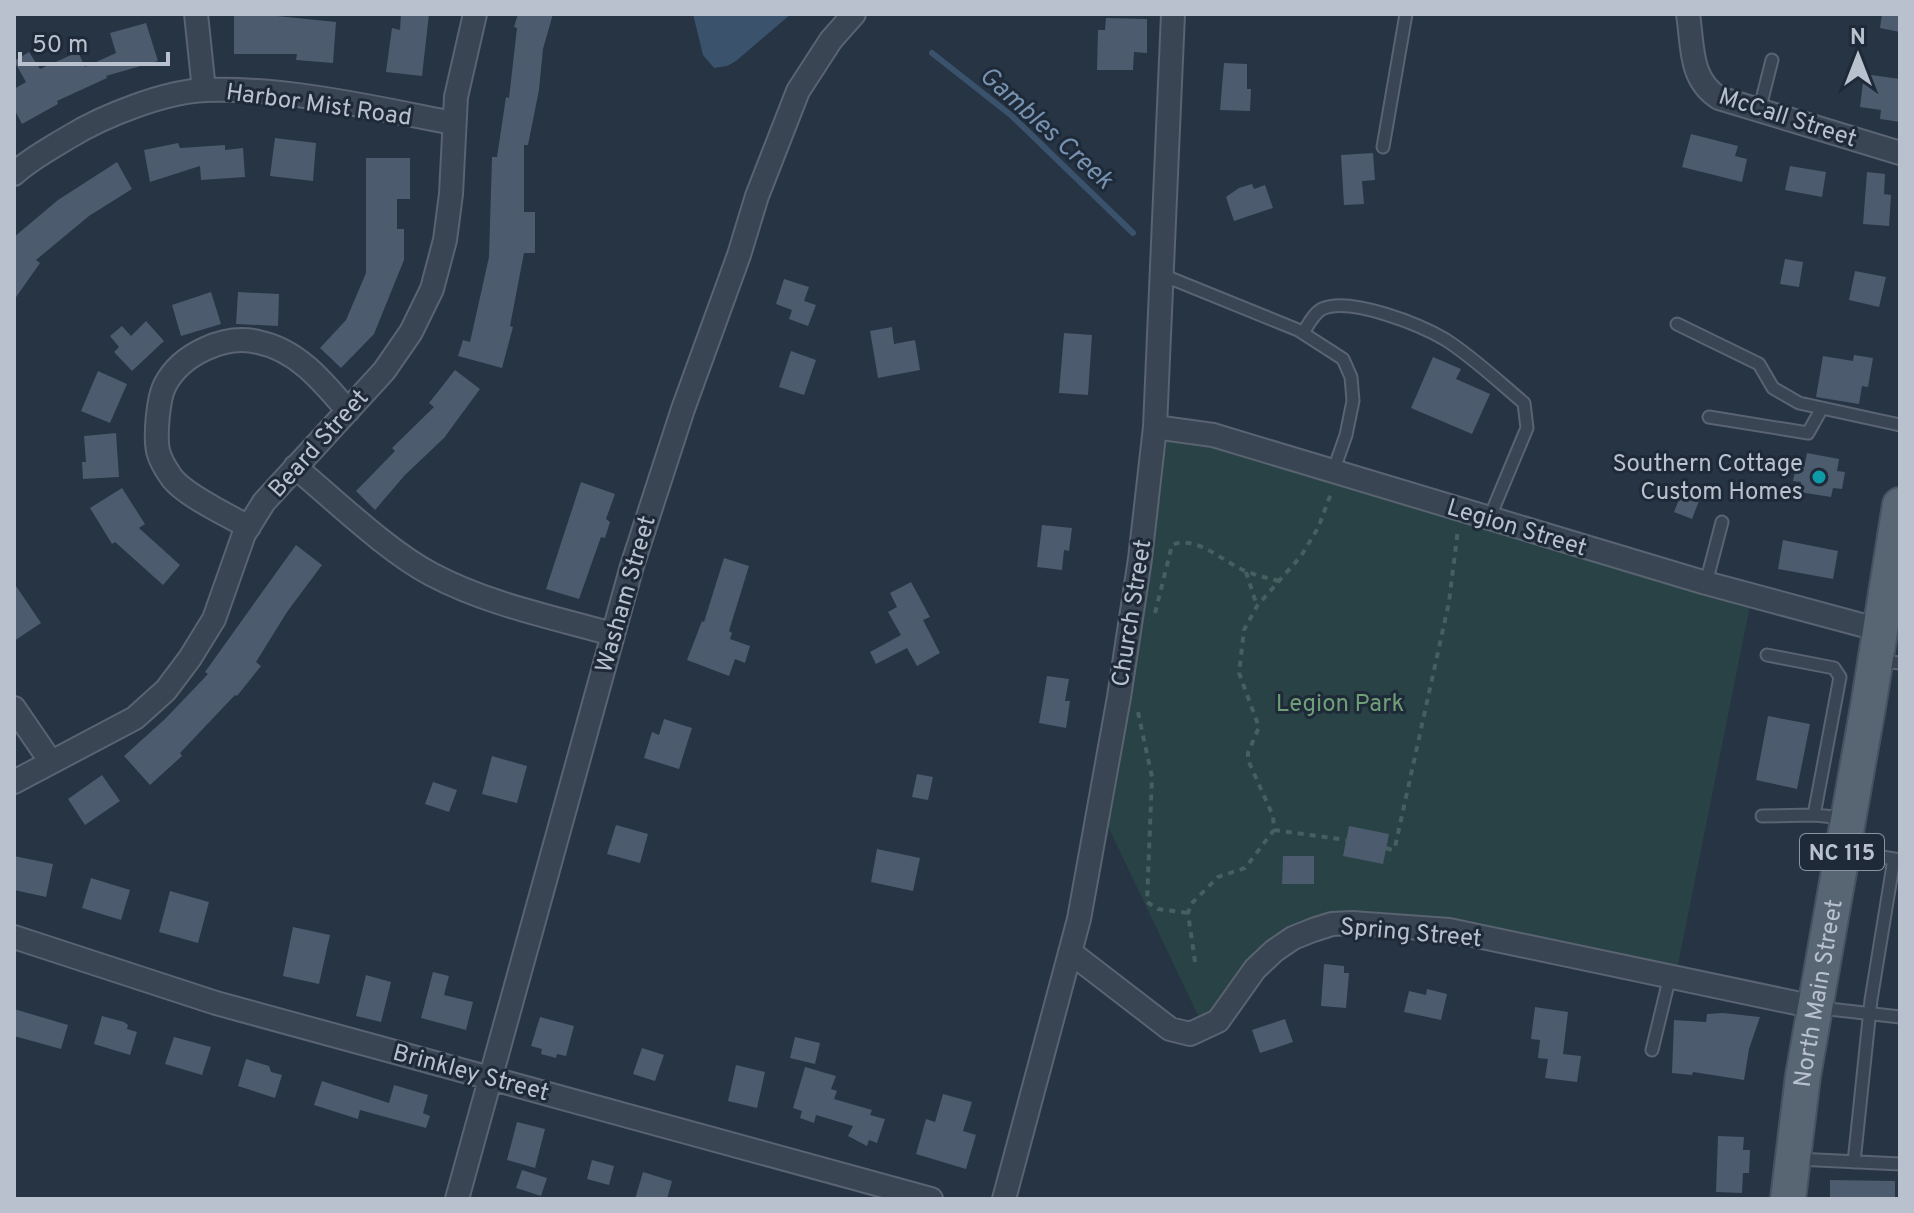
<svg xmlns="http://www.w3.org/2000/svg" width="1914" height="1213" font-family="Overpass,sans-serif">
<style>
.green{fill:#284245}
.water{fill:#3b526d}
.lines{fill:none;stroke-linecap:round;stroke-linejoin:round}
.stream{stroke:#3b526d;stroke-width:6}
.building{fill:#4c5b6d}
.service-casing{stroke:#596371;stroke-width:15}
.minor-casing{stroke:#596371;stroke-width:26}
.primary-casing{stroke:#475160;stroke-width:38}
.path{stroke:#465f61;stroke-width:4;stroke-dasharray:6 6;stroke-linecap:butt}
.service{stroke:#3a4553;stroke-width:11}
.minor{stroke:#3a4553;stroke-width:22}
.primary{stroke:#586573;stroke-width:34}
.culture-dot{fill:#0f9aa8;stroke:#1f2a39;stroke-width:3}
.labels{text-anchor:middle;stroke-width:6;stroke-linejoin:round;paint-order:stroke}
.shield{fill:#1f2a39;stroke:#8a94a1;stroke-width:2}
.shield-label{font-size:22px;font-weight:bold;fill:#b8c1cd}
.street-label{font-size:24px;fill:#b8c1cd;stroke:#1f2a39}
.poi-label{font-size:24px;fill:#b8c1cd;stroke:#1f2a39;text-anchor:end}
.park-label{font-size:24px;fill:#6e9f77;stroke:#1f2a39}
.water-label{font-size:26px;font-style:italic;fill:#7792b1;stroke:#1f2a39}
</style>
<rect width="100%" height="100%" fill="#263444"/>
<path class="green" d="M1155 428 1752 596 1676 975 1507 939 1311 929 1204 1028 1101 812Z"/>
<path class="water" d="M693 14H791L736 61 727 66 714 68 703 55Z"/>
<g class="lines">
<path class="stream" d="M932 53 1012 116 1133 233"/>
</g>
<path class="building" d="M401 14H429L422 76 386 72 392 28 400 30Z
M518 14H553L543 49 539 90 528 145H524V212H535V253H524L510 326 513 327 502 368 458 356 463 340 470 342 489 257 492 157H497L506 97 509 98 517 28 514 27Z
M1882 14H1900V32L1880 28Z
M234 16H277L336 22 333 63 296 60 297 54H234Z
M1106 18 1147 19V53L1134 52 1133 70H1097L1098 30H1105Z
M146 23 158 61 106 76 107 78 57 101 58 104 22 124 14 109V89L26 82 14 61 29 52 40 69 78 52 85 67 116 53 110 33Z
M1224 63 1247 64V89H1251L1250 111 1220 110Z
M1864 74 1900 79V122L1880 119 1881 110 1860 107Z
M1691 134 1738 146 1735 156 1747 159 1742 182 1682 167Z
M275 138 316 143 313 181 270 176Z
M178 143 180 148 225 145V150L243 148 245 177 201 180 200 166 150 182 144 150Z
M1373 153 1375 180 1362 181 1364 204 1344 205 1341 155Z
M366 158H410V199H397V229H404V260L374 334 341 368 320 348 346 320 366 273Z
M117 162 132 189 89 216 36 260 40 263 14 300V237L58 200Z
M1790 166 1826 172 1822 197 1785 190Z
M1867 172 1885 174 1884 194 1891 195 1889 226 1863 224Z
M1252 184 1254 189 1265 185 1273 208 1234 221 1226 197 1239 188Z
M1785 259 1803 262 1799 287 1780 284Z
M1855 271 1886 277 1879 307 1849 300Z
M784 279 809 287 804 301 816 305 808 326 789 319 792 310 776 304Z
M211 292 221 324 181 336 172 305Z
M238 292 279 294 278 326 236 324Z
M146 321 164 341 132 371 114 352 119 347 110 336 122 326 131 336Z
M892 327 894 344 915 340 920 370 878 378 870 331Z
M1064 333 1092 335 1088 395 1059 393Z
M791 351 816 360 804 395 779 387Z
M1854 355 1873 358 1868 387 1862 386 1859 404 1816 397 1823 356 1853 361Z
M1433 357 1461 369 1456 379 1490 394 1472 434 1411 408Z
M455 370 480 389 444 438 405 475 375 510 356 491 395 451 392 448 434 407 429 403Z
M98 371 127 384 110 423 81 411Z
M116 433 119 477 83 479 82 462H86L84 436Z
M1807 453 1839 459 1837 471 1845 472 1842 489 1833 488 1831 497 1799 492 1801 482 1793 481 1797 461 1805 463Z
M581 482 615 494 606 519 610 522 605 538 601 537 579 599 546 589Z
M122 488 145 524 139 528 180 565 163 585 115 542 112 544 90 508Z
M1681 494 1699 501 1692 519 1674 512Z
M1042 525 1072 528 1069 551 1064 550 1062 570 1037 567Z
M1783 540 1838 551 1833 579 1778 569Z
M296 545 322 565 287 612 256 662 261 666 237 696 235 695 180 753 182 756 150 785 124 756 165 719 208 674 205 672Z
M724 558 749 566 729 631 732 633 730 639 750 646 745 663 735 659 729 676 687 660 702 621 704 622Z
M911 582 930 617 923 620 940 653 917 666 907 648 876 664 870 652 901 635 888 612 897 607 890 593Z
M14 583 41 623 14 641Z
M1047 676 1069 679 1065 701H1070L1066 728 1039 723Z
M1768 716 1810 724 1797 789 1756 780Z
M664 719 692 728 679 769 644 758 652 732 659 735Z
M492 756 527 766 517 803 482 794Z
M917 774 933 777 928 800 912 797Z
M102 775 120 801 85 825 68 799Z
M433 782 457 790 449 812 425 804Z
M616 825 648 834 640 863 607 854Z
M1349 826 1389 834 1383 864 1343 856Z
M877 849 920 858 913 891 871 882Z
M14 856 53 864 46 897 14 890Z
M1283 856H1314V884H1282Z
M91 878 130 890 121 920 82 908Z
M170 891 209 902 198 943 159 932Z
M293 927 330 935 319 984 283 976Z
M1324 964 1344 966V973H1349L1346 1008 1321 1006Z
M433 972 449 976 444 995 473 1002 466 1030 421 1018Z
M366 975 391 982 381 1022 356 1016Z
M1427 989 1447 994 1441 1020 1404 1012 1409 991 1426 995Z
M1535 1007 1568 1012 1563 1054 1581 1056 1577 1082 1545 1078 1548 1059 1538 1058 1540 1040 1531 1039Z
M14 1009 68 1025 61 1049 14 1036Z
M1723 1013 1760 1017 1749 1049 1744 1080 1693 1072 1692 1075 1672 1073 1674 1020 1706 1022 1707 1014Z
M102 1016 124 1022 128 1025 127 1029 137 1032 130 1055 94 1044Z
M540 1017 574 1026 566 1056 557 1054 556 1058 541 1054 542 1049 531 1046Z
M1285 1019 1293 1042 1260 1053 1252 1030Z
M174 1037 211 1047 202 1075 165 1064Z
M795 1037 820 1043 815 1064 790 1058Z
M642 1048 664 1055 655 1081 633 1074Z
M246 1059 269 1066 271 1072 282 1075 275 1098 238 1086Z
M736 1065 765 1072 757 1108 728 1101Z
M805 1067 836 1076 831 1089 837 1091 834 1099 872 1110 870 1115 885 1119 877 1143 869 1140 867 1146 848 1136 853 1126 816 1115 814 1123 800 1118 802 1111 793 1108Z
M322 1081 389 1103 394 1085 428 1095 423 1113 430 1116 426 1128 360 1110 358 1119 314 1105Z
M943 1094 972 1102 963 1131 976 1135 966 1169 916 1154 926 1119 935 1122Z
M517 1122 545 1129 535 1168 507 1160Z
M1718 1136 1744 1137 1743 1150H1750L1749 1173H1743L1742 1193 1716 1192Z
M592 1160 614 1166 609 1185 587 1179Z
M522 1170 547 1178 541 1196 516 1188Z
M643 1172 672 1181 667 1199H635Z
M1830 1180 1895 1181V1199H1830Z"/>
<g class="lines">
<defs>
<path id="service" d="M1759 111 1772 60
M1383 147 1406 14
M1160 274 1298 330 1343 359 1351 377 1353 401 1346 435 1333 472
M1677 324 1759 364 1773 388 1799 403 1900 425
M1303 333C1308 325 1314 313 1322 309 1350 296 1421 325 1446 340 1474 358 1499 382 1524 403L1527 428 1489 519
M1709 417 1808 433 1822 408
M1706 583 1722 522
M1880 661 1900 663
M1814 815 1845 818
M1762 816 1814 815 1840 677 1834 668 1767 655
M1847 851 1900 860
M1820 1008 1900 1017
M1652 1050 1670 976
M1797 1159 1900 1164
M1854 1162 1871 1000 1894 859"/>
<path id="minor" d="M196 14 204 90
M1688 14C1693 46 1689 79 1719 98L1900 153
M14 174C30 159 51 148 69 137 103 116 166 91 206 90 285 87 376 108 453 123
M1155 427 1213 435 1706 583 1880 630
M295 467C335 500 386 550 431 574 487 604 552 617 612 634
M249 527C228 516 185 495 172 478 167 471 160 459 158 451 155 436 158 398 165 385 181 354 225 334 258 342 298 350 324 383 348 411
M14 708 51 762
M14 782 135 718 166 690 190 658 214 619 244 534 264 502 384 371 411 332 432 289 445 240 451 194 456 97 475 14
M14 937 216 1003 931 1199
M1070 952 1170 1029 1190 1034 1218 1021 1255 969 1274 951 1293 938 1313 930 1332 924 1352 923 1449 930 1815 1007
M457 1199 632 566 683 409 739 255 757 196 798 91 831 40 854 14
M1004 1199 1079 919 1119 697 1140 559 1155 427 1173 14"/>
<g id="primary">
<path id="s1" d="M1788 1199 1803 1076 1869 701 1900 505"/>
</g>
</defs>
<use href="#service" class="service-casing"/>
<use href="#minor" class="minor-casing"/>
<use href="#primary" class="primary-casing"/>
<path class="path" d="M1246 572 1257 606
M1155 613 1172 545C1197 534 1225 564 1248 572 1258 576 1268 578 1279 581
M1138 712 1152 777 1147 902 1158 909 1188 913
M1274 830 1346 840
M1386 848 1392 850 1395 847 1449 602 1458 529
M1195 962 1188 913 1191 904 1218 877 1245 868 1274 830 1273 816 1248 760V753L1259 727 1239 673 1244 630 1257 606 1301 556 1318 528 1332 491"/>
<use href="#service" class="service"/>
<use href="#minor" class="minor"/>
<use href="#primary" class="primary"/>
</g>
<circle class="culture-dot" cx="1819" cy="477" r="8"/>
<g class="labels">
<rect class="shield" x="1800" y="834" width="84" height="36" rx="6"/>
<g class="shield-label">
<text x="1842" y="860">NC 115</text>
</g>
<g class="street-label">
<text transform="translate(319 104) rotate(8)" y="8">Harbor Mist Road</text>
<text transform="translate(1788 117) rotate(18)" y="8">McCall Street</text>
<text transform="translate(318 443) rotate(-48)" y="8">Beard Street</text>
<text transform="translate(1517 527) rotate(17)" y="8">Legion Street</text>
<text transform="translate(625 594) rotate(-74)" y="8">Washam Street</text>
<text transform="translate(1131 613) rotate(-81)" y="8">Church Street</text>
<text transform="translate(1411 932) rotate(5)" y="8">Spring Street</text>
<text dy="8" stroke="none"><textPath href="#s1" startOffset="208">North Main Street</textPath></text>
<text transform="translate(471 1072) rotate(15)" y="8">Brinkley Street</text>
</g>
<g class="poi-label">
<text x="1803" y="471">Southern Cottage<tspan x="1803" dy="28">Custom Homes</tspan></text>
</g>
<g class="park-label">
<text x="1340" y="711">Legion Park</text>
</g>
<g class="water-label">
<text transform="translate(1047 127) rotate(42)" y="9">Gambles Creek</text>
</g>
</g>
<rect width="1914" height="1213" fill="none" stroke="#b8c1cd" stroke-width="32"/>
<g transform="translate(1858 56)" stroke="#1f2a39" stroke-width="6" paint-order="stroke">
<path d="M0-6L14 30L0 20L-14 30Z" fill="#b8c1cd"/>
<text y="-12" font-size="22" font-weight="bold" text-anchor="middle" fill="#b8c1cd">N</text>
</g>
<path d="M20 52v12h148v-12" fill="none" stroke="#b8c1cd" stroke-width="4"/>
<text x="32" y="52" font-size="24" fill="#b8c1cd" stroke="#1f2a39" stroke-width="6" paint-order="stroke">50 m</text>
</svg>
